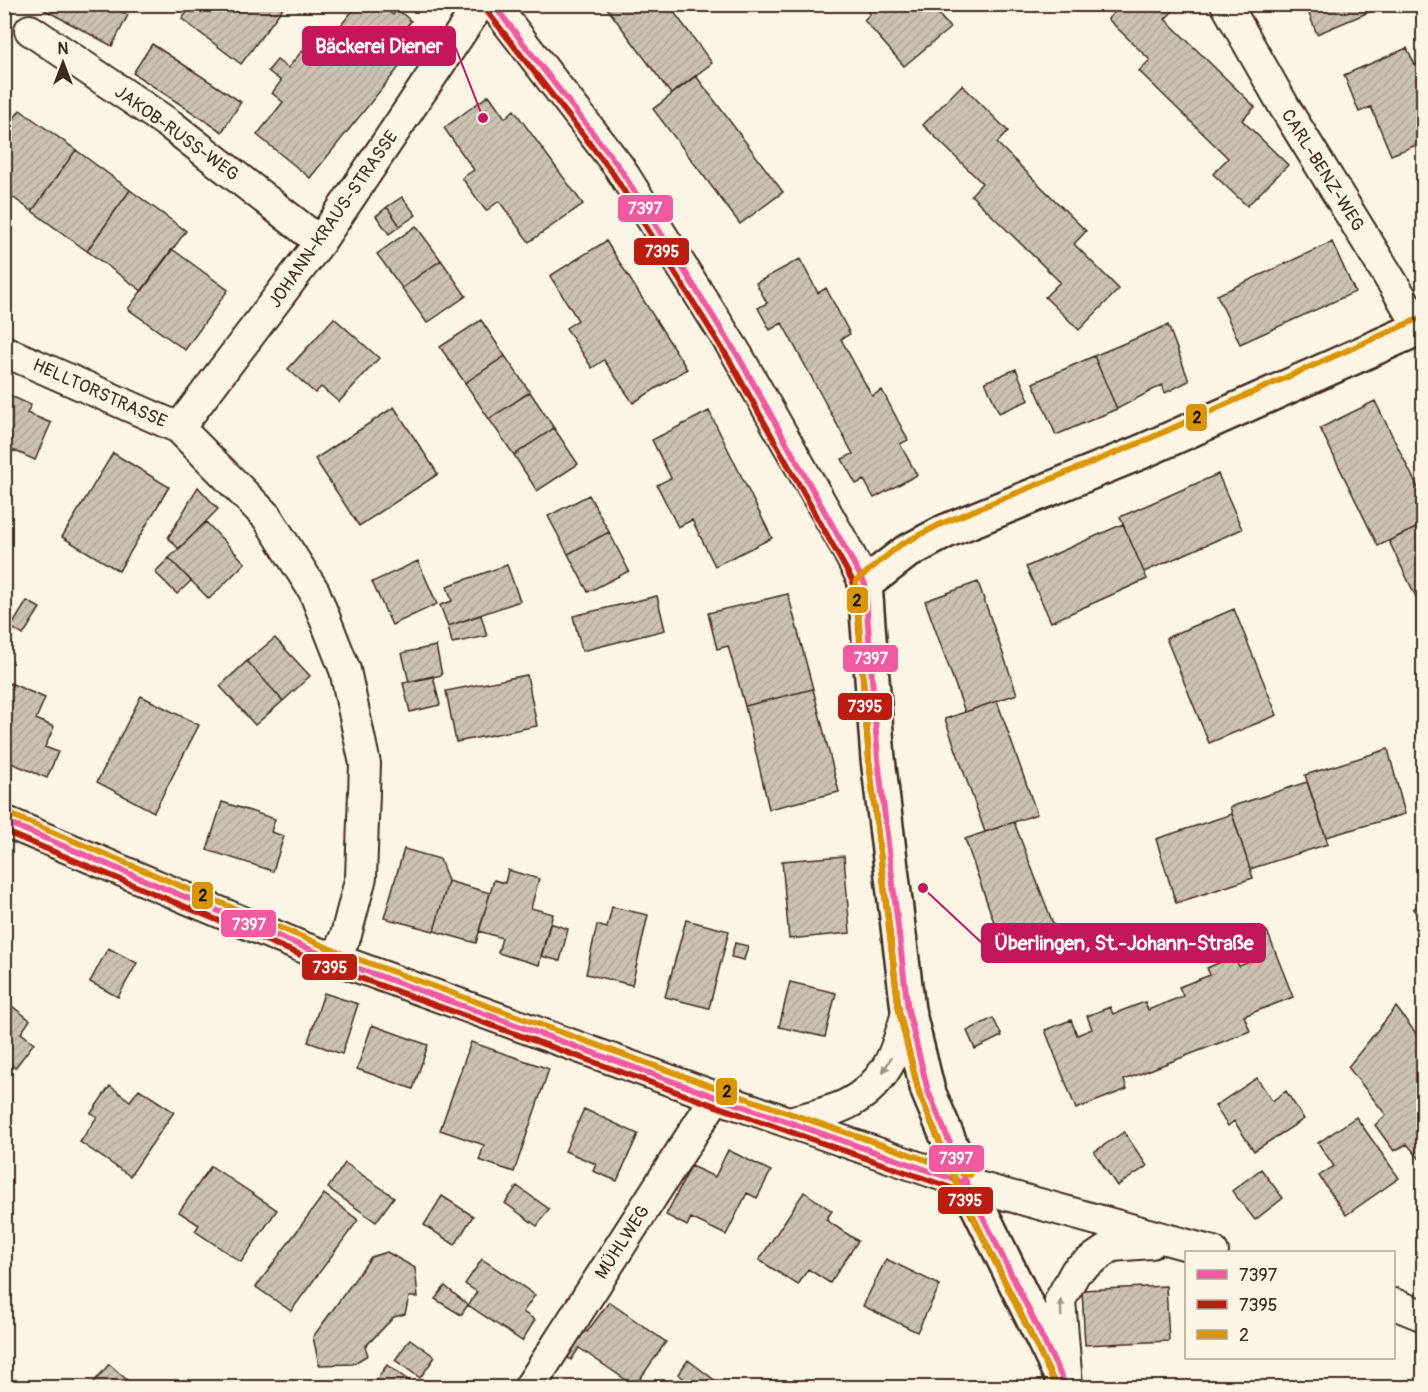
<svg xmlns="http://www.w3.org/2000/svg" width="1428" height="1392" font-family="Pangolin,sans-serif">
<style>
.building{fill:url(#building-hatch);stroke:#3b2a1e;stroke-width:1.5}
.lines{fill:none;stroke-linecap:round;stroke-linejoin:round}
.street-casing{stroke:#3b2a1e;stroke-width:34}
.secondary-casing{stroke:#3b2a1e;stroke-width:38}
.street{stroke:#fcf5e5;stroke-width:30}
.secondary{stroke:#fcf5e5;stroke-width:33}
.bus-1-casing{stroke:#fcf5e5;stroke-width:10}
.bus-2-casing{stroke:#fcf5e5;stroke-width:10}
.bus-3-casing{stroke:#fcf5e5;stroke-width:10}
.bus-1{stroke:#ef5aa1;stroke-width:6}
.bus-2{stroke:#bb1e10;stroke-width:6}
.bus-3{stroke:#da9505;stroke-width:6}
.oneway{fill:#9c9082}
.labels{text-anchor:middle;stroke-width:5;stroke-linejoin:round;paint-order:stroke}
.street-label{font-size:18px;fill:#3b2a1e;stroke:#fcf5e5}
.leader{fill:none;stroke:#c2185b;stroke-width:2}
.callout-dot{fill:#c2185b;stroke:#fcf5e5;stroke-width:2}
.callout{fill:#c2185b;stroke:#c2185b;stroke-width:2}
.callout-label{font-size:20px;text-anchor:middle;font-weight:bold;fill:#fff}
.line-badge{stroke:#fcf5e5;stroke-width:2}
.badge-label{font-size:16px;text-anchor:middle;font-weight:bold;fill:#fff}
.pale-badge-label{font-size:16px;text-anchor:middle;font-weight:bold;fill:#111}
</style>
<defs>
<pattern id="building-hatch" width="6" height="6" patternUnits="userSpaceOnUse" patternTransform="scale(1.5)"><rect width="6" height="6" fill="#ccc2b3"/><path d="M-1 1l2-2M0 6l6-6M5 7l2-2" fill="none" stroke="#b0a79a"/></pattern>
</defs>
<rect width="100%" height="100%" fill="#fcf5e5"/>
<filter id="ink" filterUnits="userSpaceOnUse"><feTurbulence type="fractalNoise" baseFrequency=".0167" numOctaves="2"/><feDisplacementMap in="SourceGraphic" scale="12" xChannelSelector="R" yChannelSelector="G"/><feConvolveMatrix kernelMatrix="1 2 1 2 8 2 1 2 1" color-interpolation-filters="sRGB"/></filter>
<g filter="url(#ink)">
<path class="building" d="M34 4H108L128 15 112 46Z
M193 4H286L241 64 182 19Z
M358 4H380L393 15 397 9 411 21 397 38 413 50 310 178 257 135 283 102 272 93 281 81 268 71 277 60 288 68 302 51 313 60Z
M604 4H668L712 63 671 94Z
M862 4H930L950 28 904 66 864 20 870 14Z
M1122 4H1172L1176 8 1165 19 1255 107 1242 120 1288 165 1247 206 1213 174 1228 158 1139 71 1150 60 1108 19Z
M1305 4H1388L1317 34Z
M152 44 241 102 222 132 133 73Z
M1407 48 1415 65 1424 62V142L1391 155 1371 107 1359 112 1344 75Z
M696 76 783 192 740 224 653 109Z
M962 85 1008 131 997 143 1086 231 1074 244 1119 289 1079 330 1045 297 1060 282 971 195 982 183 923 125Z
M489 95 505 118 514 110 583 204 529 242 499 201 486 211 462 178 474 170 444 128Z
M20 110 76 150 32 211 4 191V132Z
M76 150 130 190 87 251 32 211Z
M130 190 186 231 142 291 87 251Z
M402 197 416 215 400 226 387 207Z
M387 207 400 226 389 234 376 216Z
M416 226 441 260 402 288 377 254Z
M606 241 687 369 633 403 604 360 592 368 566 328 578 320 550 276Z
M1332 242 1355 292 1240 344 1217 295Z
M172 249 228 290 185 350 128 309Z
M800 259 818 293 826 288 850 334 841 339 872 396 882 390 908 440 900 444 917 475 874 498 864 480 856 484 842 459 853 454 782 323 770 330 758 308 767 303 756 283Z
M441 260 466 296 427 323 402 288Z
M334 318 379 358 339 402 321 387 315 393 288 369Z
M481 320 505 356 465 383 440 347Z
M1168 325 1189 381 1165 393 1162 385 1117 409 1094 356Z
M505 356 530 392 489 419 465 383Z
M1094 356 1117 409 1056 435 1033 383Z
M1016 369 1029 400 999 413 985 382Z
M530 392 554 428 514 455 489 419Z
M4 393 11 396 4 410Z
M11 396 31 405 27 413 51 423 35 460 13 450 10 457 4 454V410Z
M1375 401 1424 500V524L1378 546 1320 428Z
M394 407 438 474 359 526 315 459Z
M709 411 772 538 715 566 692 520 678 527 657 485 671 478 652 440Z
M554 428 578 464 537 491 514 455Z
M113 453 169 487 119 571 62 537Z
M1218 474 1242 529 1144 572 1120 517Z
M198 487 218 509 179 549 168 538Z
M589 495 609 532 568 554 548 516Z
M206 522 245 563 209 599 169 558Z
M1123 524 1147 579 1051 622 1026 567Z
M1424 524V598L1418 601 1389 541Z
M609 532 629 571 588 592 568 554Z
M169 558 191 581 177 594 155 572Z
M418 561 437 604 392 625 372 582Z
M507 565 520 601 448 626 440 605 452 601 447 586Z
M978 582 1017 694 965 712 925 601Z
M788 594 813 689 745 706 728 646 717 649 708 613Z
M657 596 665 630 582 651 573 616Z
M27 601 40 608 23 635 11 627Z
M1234 609 1277 715 1209 743 1166 638Z
M481 615 487 636 452 643 448 626Z
M275 638 310 676 283 701 247 661Z
M436 646 442 675 409 682 402 653Z
M247 661 283 701 255 725 220 686Z
M527 675 537 726 456 742 446 691Z
M433 676 440 705 410 712 403 683Z
M10 683 45 698 36 719 54 727 45 747 58 752 47 778 4 760V695Z
M813 689 839 792 769 809 745 706Z
M141 696 199 725 154 812 97 782Z
M997 701 1037 814 985 832 945 719Z
M1388 749 1405 814 1326 837 1305 775Z
M1307 782 1328 844 1250 869 1230 807Z
M222 802 275 819 271 832 284 836 273 871 207 850Z
M1232 814 1253 878 1176 903 1156 839Z
M1014 822 1057 934 1004 951 965 839Z
M404 849 440 859 448 881 434 931 384 918Z
M844 856 850 933 789 939 782 861Z
M508 870 539 879 531 908 553 914 539 965 498 953 502 938 479 931 494 880 505 883Z
M448 881 490 893 476 943 434 931Z
M1424 902V925L1413 909Z
M612 907 648 915 632 985 586 974 597 925 607 928Z
M686 920 729 931 709 1008 665 997Z
M550 923 568 929 560 961 541 956Z
M1267 931 1293 997 1244 1016 1250 1031 1124 1080 1127 1089 1076 1109 1045 1030 1071 1020 1077 1035 1092 1029 1087 1016 1110 1007 1113 1014 1145 1002 1148 1010 1183 996 1179 987 1210 975 1207 968 1234 956 1239 966 1252 961 1244 940Z
M735 943 748 946 744 960 731 957Z
M108 948 137 963 118 997 90 982Z
M790 982 836 993 825 1037 779 1027Z
M324 993 358 1004 342 1054 308 1042Z
M4 1000 30 1020 21 1033 34 1043 15 1068 4 1060Z
M1396 1007 1424 1044V1164L1407 1144 1394 1151 1375 1125 1386 1115 1348 1067Z
M993 1018 1002 1036 975 1049 967 1031Z
M372 1025 428 1045 413 1089 357 1069Z
M471 1042 549 1069 514 1172 479 1160 484 1145 440 1130Z
M1257 1078 1272 1101 1286 1091 1304 1119 1254 1151 1234 1121 1228 1126 1215 1106Z
M110 1086 130 1101 139 1089 174 1112 130 1176 80 1142 97 1117 91 1113Z
M584 1109 638 1134 617 1181 593 1171 596 1164 565 1151Z
M1356 1117 1399 1178 1346 1215 1319 1176 1334 1166 1318 1143Z
M1124 1132 1147 1166 1117 1186 1094 1152Z
M728 1150 771 1171 757 1198 747 1193 726 1235 691 1218 687 1226 666 1215 691 1166 715 1177Z
M345 1163 394 1197 376 1222 328 1188Z
M211 1166 277 1210 241 1262 195 1231 199 1225 179 1212Z
M1261 1169 1283 1198 1255 1220 1232 1191Z
M517 1186 549 1209 537 1226 505 1203Z
M804 1192 832 1211 826 1220 858 1241 830 1283 808 1269 798 1285 759 1260Z
M324 1194 358 1220 291 1311 256 1287Z
M442 1196 473 1216 455 1245 424 1225Z
M387 1252 415 1268 418 1297H409L405 1314 394 1317 365 1347 368 1355 353 1364 319 1365 313 1337 371 1257Z
M482 1259 535 1295 523 1312 535 1320 522 1341 468 1305 477 1292 465 1284Z
M886 1259 940 1285 917 1332 863 1306Z
M445 1286 468 1305 461 1315 435 1299Z
M1166 1286 1169 1341 1085 1345 1082 1290Z
M609 1302 666 1342 635 1386 579 1348 571 1360 557 1350 575 1324 587 1332Z
M410 1339 435 1357 420 1378 395 1360Z
M688 1360 717 1382 713 1388H696L678 1374Z
M109 1364 136 1388H89Z
M387 1365 418 1387 370 1388Z
M976 1380 982 1388H968Z"/>
<g class="lines">
<defs>
<path id="street" d="M493 4 619 167 738 356 843 542 865 584
M1226 4 1285 108 1424 334
M30 30 172 126 320 242
M4 351 179 428 267 517 314 591 345 670 365 764 361 877 346 935 335 960
M179 428 320 242 480 4
M4 821 302 947 716 1097 967 1184 1213 1252
M789 1122C830 1112 863 1106 887 1067 897 1051 902 1028 908 1010
M1394 1304 1424 1316
M1067 1385 1060 1300 1076 1271 1112 1246 1151 1243
M529 1388 716 1097"/>
<path id="secondary" d="M1067 1388 967 1184 928 1091 908 1010 878 759 865 584 905 553 946 531 1141 452 1424 326"/>
</defs>
<use href="#street" class="street-casing"/>
<use href="#secondary" class="secondary-casing"/>
<use href="#street" class="street"/>
<use href="#secondary" class="secondary"/>
<defs>
<path id="bus-1" d="M493 4 619 167 738 356 865 584 878 759 908 1010 928 1091 967 1184 1067 1388
M4 821 335 960 716 1097 967 1184 981 1214"/>
<path id="bus-2" d="M486 10 612 172 730 361 856 587 869 760 899 1011 919 1093 959 1188 1057 1388
M4 831 332 968 713 1105 960 1191 973 1218"/>
<path id="bus-3" d="M7 813 338 952 719 1089 970 1175
M1057 1388 959 1188 919 1093 899 1011 869 760 856 581 900 545 943 523 1137 444 1420 318"/>
</defs>
<use href="#bus-1" class="bus-1-casing"/>
<use href="#bus-2" class="bus-2-casing"/>
<use href="#bus-3" class="bus-3-casing"/>
<use href="#bus-1" class="bus-1"/>
<use href="#bus-2" class="bus-2"/>
<use href="#bus-3" class="bus-3"/>
</g>
<defs><path id="oneway-solid" d="M-6-.8H1V-3.2L6.5 0L1 3.2V.8H-6Z" transform="scale(1.5)"/></defs>
<g class="oneway">
<use href="#oneway-solid" transform="translate(887 1065) rotate(118)"/>
<use href="#oneway-solid" transform="translate(1061 1308) rotate(-92)"/>
</g>
</g>
<g class="labels">
<g class="street-label">
<text transform="translate(177 133) rotate(36)" y="6">JAKOB-RUSS-WEG</text>
<text transform="translate(1323 170) rotate(58)" y="6">CARL-BENZ-WEG</text>
<text transform="translate(333 219) rotate(-55)" y="6">JOHANN-KRAUS-STRASSE</text>
<text transform="translate(100 393) rotate(24)" y="6">HELLTORSTRASSE</text>
<text transform="translate(622 1242) rotate(-57)" y="6">MÜHLWEG</text>
</g>
</g>
<path class="leader" d="M483 118L455 46M923 888L982 943"/>
<g class="callout-dot">
<circle cx="483" cy="118" r="6"/>
<circle cx="923" cy="888" r="6"/>
</g>
<g class="callout">
<rect x="303" y="27" width="152" height="38" rx="6"/>
<rect x="982" y="924" width="283" height="38" rx="6"/>
</g>
<g class="callout-label">
<text x="379" y="53">Bäckerei Diener</text>
<text x="1124" y="950">Überlingen, St.-Johann-Straße</text>
</g>
<g class="line-badge">
<rect x="617" y="194" width="57" height="29" rx="6" fill="#ef5aa1"/>
<rect x="633" y="237" width="57" height="29" rx="6" fill="#bb1e10"/>
<rect x="1185" y="403" width="23" height="29" rx="6" fill="#da9505"/>
<rect x="846" y="586" width="23" height="28" rx="6" fill="#da9505"/>
<rect x="842" y="644" width="57" height="29" rx="6" fill="#ef5aa1"/>
<rect x="837" y="692" width="56" height="29" rx="6" fill="#bb1e10"/>
<rect x="191" y="881" width="23" height="29" rx="6" fill="#da9505"/>
<rect x="220" y="909" width="57" height="29" rx="6" fill="#ef5aa1"/>
<rect x="301" y="953" width="57" height="28" rx="6" fill="#bb1e10"/>
<rect x="715" y="1077" width="23" height="29" rx="6" fill="#da9505"/>
<rect x="928" y="1144" width="57" height="29" rx="6" fill="#ef5aa1"/>
<rect x="937" y="1186" width="57" height="29" rx="6" fill="#bb1e10"/>
</g>
<g class="badge-label">
<text x="645" y="214">7397</text>
<text x="662" y="257">7395</text>
<text x="871" y="664">7397</text>
<text x="865" y="712">7395</text>
<text x="249" y="930">7397</text>
<text x="330" y="973">7395</text>
<text x="956" y="1164">7397</text>
<text x="965" y="1206">7395</text>
</g>
<g class="pale-badge-label">
<text x="1197" y="423">2</text>
<text x="857" y="606">2</text>
<text x="203" y="901">2</text>
<text x="727" y="1097">2</text>
</g>
<rect width="1428" height="1392" fill="none" stroke="#fcf5e5" stroke-width="24"/>
<rect x="12" y="12" width="1404" height="1368" fill="none" stroke="#3b2a1e" stroke-width="2" filter="url(#ink)"/>
<rect x="1185" y="1251" width="210" height="108" fill="#fcf5e5" stroke="#afa495" stroke-width="1.5"/>
<rect x="1197" y="1270" width="30" height="9" fill="#ef5aa1" stroke="#afa495" stroke-width="1.5"/>
<text x="1239" y="1281" font-size="18" fill="#3b2a1e">7397</text>
<rect x="1197" y="1300" width="30" height="9" fill="#bb1e10" stroke="#afa495" stroke-width="1.5"/>
<text x="1239" y="1311" font-size="18" fill="#3b2a1e">7395</text>
<rect x="1197" y="1330" width="30" height="9" fill="#da9505" stroke="#afa495" stroke-width="1.5"/>
<text x="1239" y="1341" font-size="18" fill="#3b2a1e">2</text>
<g transform="translate(63 63)" stroke="#fcf5e5" stroke-width="4.5" paint-order="stroke">
<path d="M0-4.5L10 22L0 15L-10 22Z" fill="#3b2a1e"/>
<text y="-9" font-size="16" font-weight="bold" text-anchor="middle" fill="#3b2a1e">N</text>
</g>
</svg>
